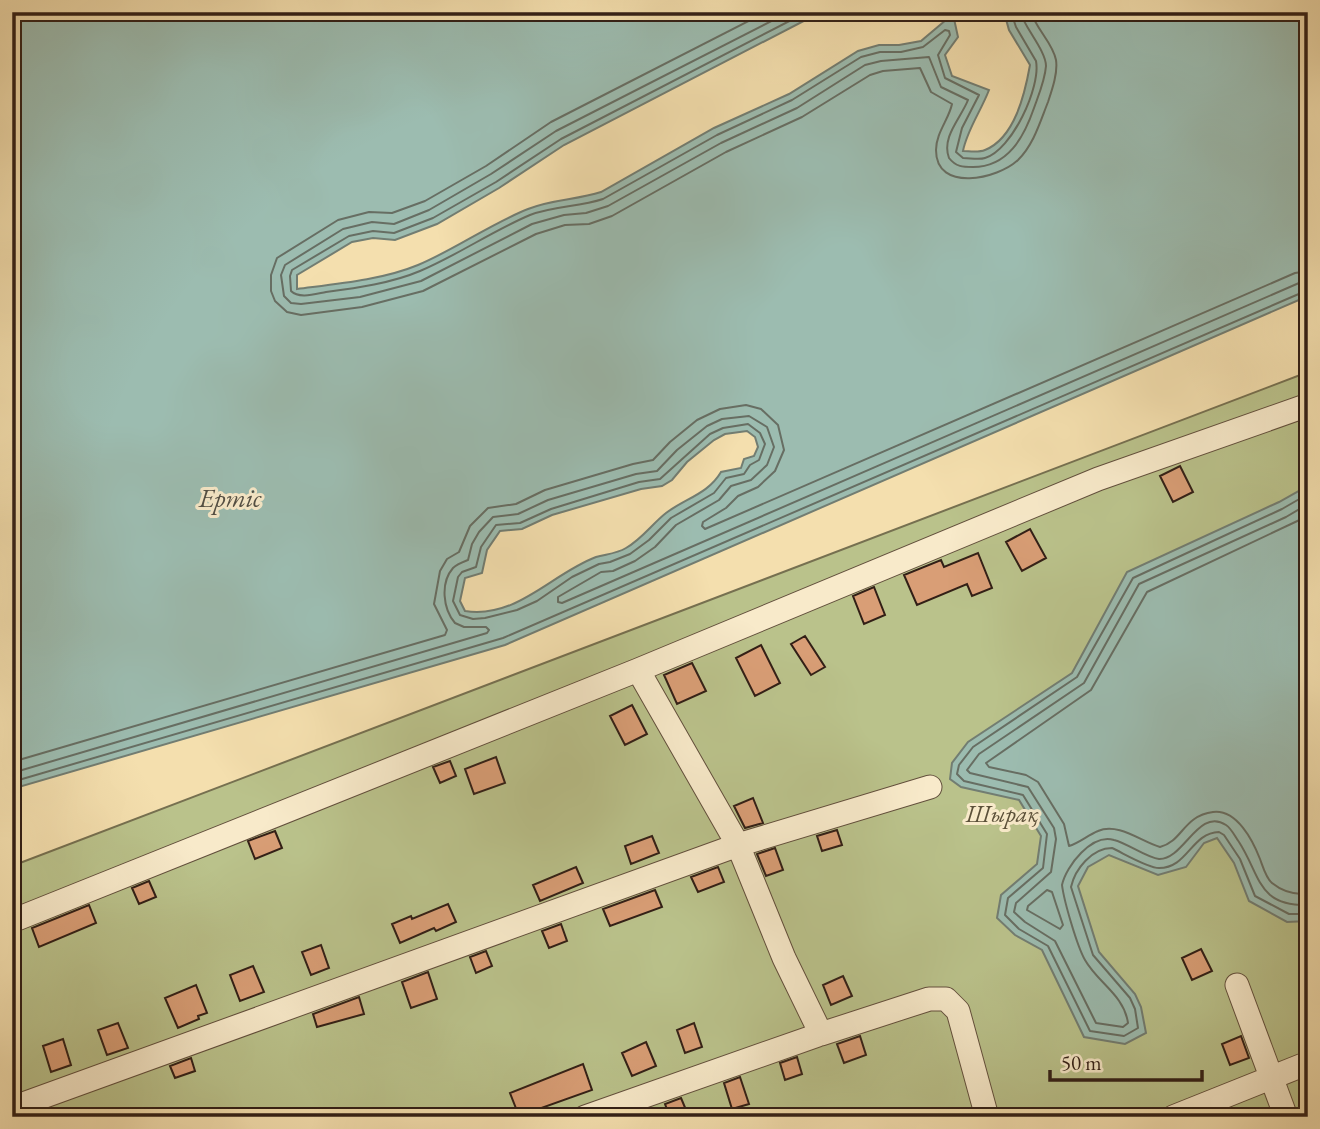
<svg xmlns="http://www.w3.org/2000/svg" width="1320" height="1129" font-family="'EB Garamond',serif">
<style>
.green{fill:#bac28b;stroke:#767050;stroke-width:2}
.water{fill:#9cbcb0;stroke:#727d72;stroke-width:2;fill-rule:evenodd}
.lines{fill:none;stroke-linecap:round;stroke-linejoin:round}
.shore{stroke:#676e63;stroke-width:2}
.building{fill:#d99e76;stroke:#321f16;stroke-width:2}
.minor-casing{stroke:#624f3c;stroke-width:25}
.minor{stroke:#f8eaca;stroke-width:23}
.labels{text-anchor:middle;stroke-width:6;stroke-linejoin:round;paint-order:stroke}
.park-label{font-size:24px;font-style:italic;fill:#5b5039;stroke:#f8eaca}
.water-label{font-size:26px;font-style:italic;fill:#524e44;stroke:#f8eaca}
</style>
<rect width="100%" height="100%" fill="#f4dfae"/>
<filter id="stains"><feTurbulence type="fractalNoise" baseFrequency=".00286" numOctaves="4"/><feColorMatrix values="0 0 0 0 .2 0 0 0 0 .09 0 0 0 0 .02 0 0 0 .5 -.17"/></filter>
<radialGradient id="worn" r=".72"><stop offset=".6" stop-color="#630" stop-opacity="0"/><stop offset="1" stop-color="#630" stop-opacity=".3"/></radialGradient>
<path class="green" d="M1308 372V1117H12V866Z"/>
<path class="water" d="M12 12H821L564 145 499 188 437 224 395 240 373 238 352 242 297 275V289C336 284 382 280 418 265 456 249 490 224 528 209 552 199 577 200 601 192L714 128 789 94 858 51 879 45H899L921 41 953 14 958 37 945 55 952 76 989 90C981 111 967 130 963 151 969 151 978 153 985 150 1015 138 1025 93 1030 65L1009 30 1004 12H1077L1088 15 1098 12H1308V296L505 645 12 789ZM747 431 755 437 758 447 754 456 744 459 741 468 721 472C708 494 686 498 666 513 652 524 642 539 626 548 616 554 606 554 596 557 551 574 517 619 465 611L460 601 465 578 482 573 487 550 500 531 522 529 552 515 641 489 662 486 672 480 687 462 714 440 725 434Z
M1306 487 1308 488V921L1287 922 1249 901 1234 863 1217 838 1204 843 1186 867 1158 875 1109 855 1088 867 1078 886 1099 952 1135 994 1141 1007 1146 1033 1125 1044 1084 1037 1042 950 1015 935 997 918 1001 895 1037 864 1041 836 1019 800 961 787 950 779 952 763 968 742 1072 673 1127 572 1279 502Z"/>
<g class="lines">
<path class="shore" d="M766 12 551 122 486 166 425 201 392 213 369 212 338 220 277 258 271 275V291L275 301 287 312 301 315 362 307 423 291 536 234 565 225 589 224 612 216 726 152 802 117 870 75 883 71 920 68 931 92 952 104C949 119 936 133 936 150 936 193 998 179 1018 160 1034 144 1040 122 1048 102 1052 90 1058 73 1056 60 1053 43 1036 29 1031 12
M789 12 556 131 491 174 429 210 394 224 372 222 343 229 285 265 281 275 284 296 291 303 301 304 360 297 421 281 532 224 564 215 586 213 608 206 721 143 797 108 865 65 881 61 929 57 941 87 968 100C961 118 941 137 949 158 956 167 963 167 973 167 1008 167 1024 137 1034 108 1039 94 1045 80 1046 66 1046 51 1025 28 1020 12
M807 12 561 139 496 182 433 218 394 233 373 231 349 236 292 270 290 276 291 291C299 299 315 294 326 292 357 288 392 283 420 271 458 255 492 231 530 215 554 206 579 207 603 199L717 135 792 100 861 57 880 52H901L923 47 945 30 949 31 950 35 938 55 945 78 979 95 962 128 956 152 963 158C970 158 979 160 985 158 1012 150 1041 87 1036 61L1016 27 1011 12
M748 424 760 433 765 444 759 460 750 465 744 474 726 478 714 493 671 518 649 540 630 554 610 562 599 564 572 577 537 601 517 610 485 618 473 619 460 615 453 601 458 577 462 572 476 567 481 547 496 525 520 523 551 509 639 482 660 479 710 434 723 428Z
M1308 494 1282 509 1133 578 1077 677 973 747 959 765 957 774 964 781 1023 795 1047 834 1043 868 1008 898 1005 915 1019 929 1048 946 1090 1031 1124 1036 1138 1028 1135 1009 1130 998 1093 955 1071 887C1075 869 1092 848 1112 848 1123 853 1148 868 1159 868 1188 868 1191 833 1219 832L1224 835 1240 859 1255 896 1289 914H1308
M1308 504 1286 517 1139 584 1084 683 979 754 967 770 970 773 1028 787 1054 828 1056 839 1051 872 1016 903 1014 912 1025 922 1055 941 1096 1023 1123 1027 1128 1023C1124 995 1098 983 1085 960 1077 946 1064 901 1062 885 1066 866 1092 833 1114 840 1127 843 1147 858 1159 859 1184 860 1198 807 1226 825 1232 829 1235 837 1239 842 1261 876 1257 906 1308 905
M1308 516 1147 592 1091 690 986 763 989 767 1026 775 1038 782 1064 824 1069 846C1079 843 1088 835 1098 831 1118 822 1142 842 1160 847 1183 841 1183 816 1213 812 1237 809 1253 841 1260 859 1263 867 1266 878 1272 883 1283 892 1294 895 1308 894
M12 762 445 635 447 630 434 604 440 571 447 559 459 552 470 526 488 508 516 504 545 490 633 464 653 460 670 442 697 420 720 409 746 405 761 409 778 425 784 450 775 471 758 487 738 496 726 508 703 522 702 526 705 529 1295 273 1308 271
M12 773 487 633 489 630 486 627H464L455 623C443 609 440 583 453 568 457 564 463 562 468 560L472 544 479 532 493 517 518 514 548 500 636 474 657 471 677 450 707 426 722 419 749 416 767 427 774 447 767 465 751 480 731 486 719 500 676 525 655 547 635 561 613 571 601 572 558 597V602L562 603 1299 283 1308 281
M12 782 503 638 1308 290
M1047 890 1052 892 1063 925 1060 929 1027 910 1028 906Z"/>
</g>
<path class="building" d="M1180 466 1193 492 1173 502 1160 476Z
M1030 529 1046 558 1022 571 1006 542Z
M978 553 992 588 972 596 967 584 917 605 904 575 941 560 944 567Z
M874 587 885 615 864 624 853 596Z
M805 636 825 667 811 675 791 644Z
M761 645 780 683 755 696 736 658Z
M692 663 706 691 677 704 664 675Z
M632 705 647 734 625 745 610 716Z
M496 757 505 783 474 794 465 769Z
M450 761 456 776 440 783 433 767Z
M753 798 763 823 745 828 734 806Z
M837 830 842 845 822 851 817 836Z
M275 831 282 848 255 859 248 841Z
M652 836 659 853 631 864 625 846Z
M775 848 783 870 766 876 757 854Z
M576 867 583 883 540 901 533 885Z
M718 867 724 882 698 892 691 877Z
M149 881 156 897 139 904 132 888Z
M655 890 662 907 610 926 603 909Z
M448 904 456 922 436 931 434 928 400 943 392 924 411 916 412 919Z
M89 905 96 923 39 947 32 928Z
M561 924 567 941 549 948 542 931Z
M321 945 329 968 311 975 302 952Z
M1201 949 1212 971 1192 980 1182 958Z
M486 951 492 966 476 973 470 957Z
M253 966 264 992 240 1001 230 975Z
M428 972 437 999 411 1008 402 982Z
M843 976 852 996 831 1005 823 985Z
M196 985 207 1013 198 1016 199 1019 178 1028 165 998Z
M359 997 364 1014 317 1027 313 1014Z
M118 1023 128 1048 107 1055 98 1030Z
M694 1023 702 1047 685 1053 677 1030Z
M860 1036 866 1055 844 1063 837 1044Z
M1241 1036 1249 1058 1230 1065 1222 1044Z
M63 1039 71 1065 51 1072 43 1046Z
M646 1042 656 1066 632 1076 622 1053Z
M797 1057 802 1074 785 1080 780 1063Z
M191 1058 195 1071 175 1078 170 1066Z
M583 1064 592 1090 519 1116 510 1093Z
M740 1077 749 1104 732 1109 724 1083Z
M681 1098 689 1117H670L665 1104Z"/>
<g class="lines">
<defs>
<path id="minor" d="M638 670 738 845 784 958 821 1034
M12 921 638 670 1098 479 1308 405
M1237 985 1286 1117
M12 1108 738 845 930 787
M585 1117 821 1034 929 999H946L958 1011 987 1117
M1173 1117 1308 1063"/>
</defs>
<use href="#minor" class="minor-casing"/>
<use href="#minor" class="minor"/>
</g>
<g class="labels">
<g class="park-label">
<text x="1002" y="822">Шырақ</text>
</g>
<g class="water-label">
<text x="230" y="507">Ертіс</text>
</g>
</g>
<rect width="1320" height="1129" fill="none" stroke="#f4dfae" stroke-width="42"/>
<rect x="14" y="14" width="1292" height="1101" fill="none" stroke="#321f16" stroke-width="3.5"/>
<rect x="21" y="21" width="1278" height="1087" fill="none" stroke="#321f16" stroke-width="2"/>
<path d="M1050 1070v10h152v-10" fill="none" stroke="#321f16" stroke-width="3.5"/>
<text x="1061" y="1070" font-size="21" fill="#321f16" stroke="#f8eaca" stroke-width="5" paint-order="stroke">50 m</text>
<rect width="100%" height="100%" filter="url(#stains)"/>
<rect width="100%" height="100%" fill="url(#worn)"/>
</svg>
